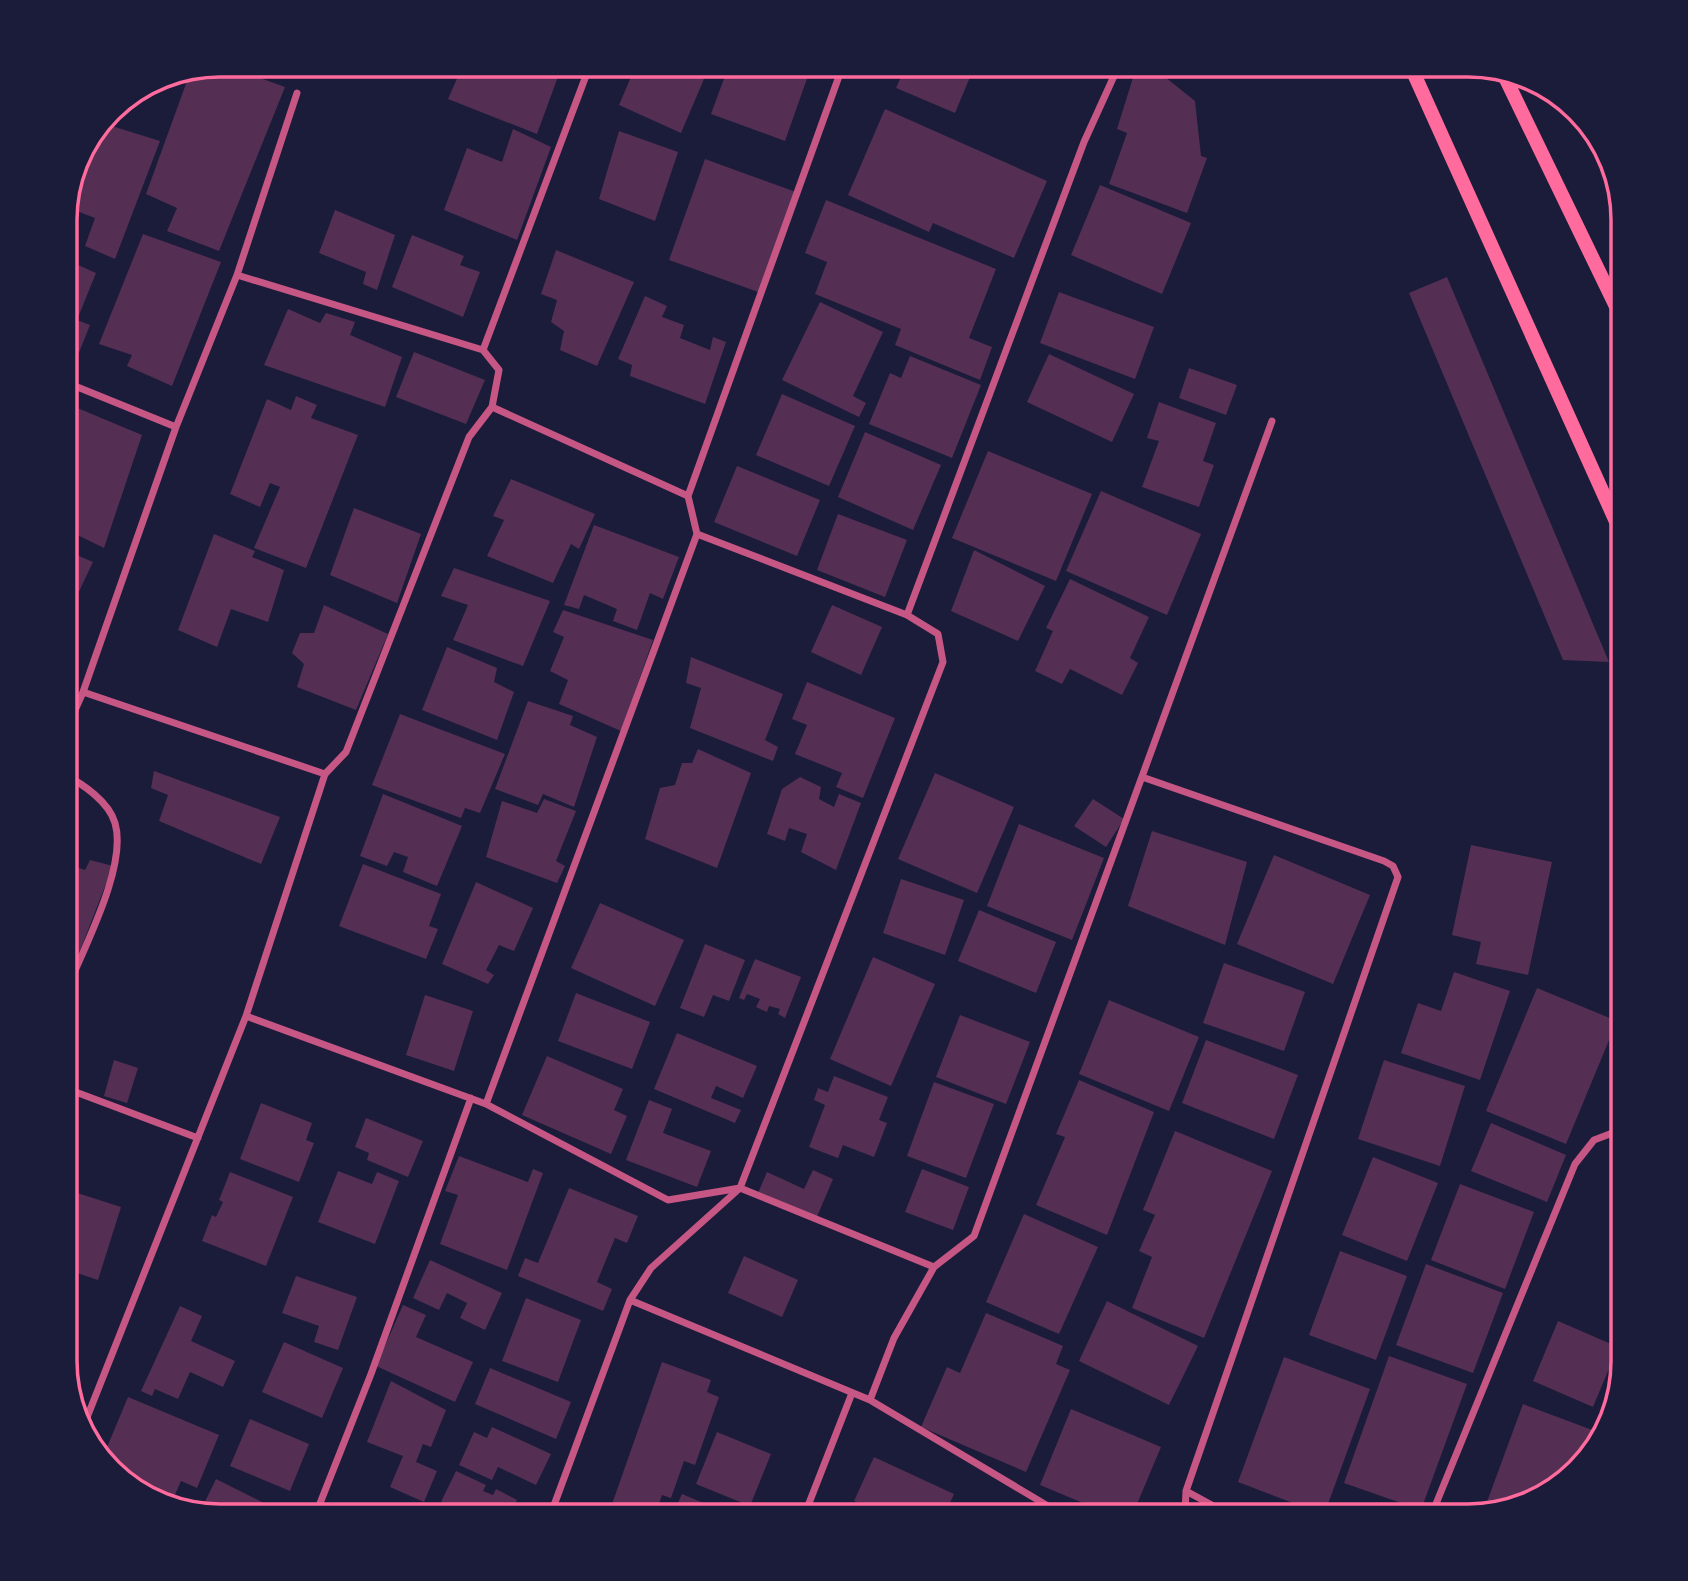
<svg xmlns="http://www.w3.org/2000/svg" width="1688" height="1581" font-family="Literata,serif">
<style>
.building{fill:#542f53}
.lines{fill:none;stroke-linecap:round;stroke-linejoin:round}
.minor{stroke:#c65784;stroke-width:7}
.secondary{stroke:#ff6b9d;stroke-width:14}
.rim{fill:none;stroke:#ff6b9d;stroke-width:3.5}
</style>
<rect width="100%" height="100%" fill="#1b1b3a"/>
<path class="building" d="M220 65H240L238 70 285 87 219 251 167 231 177 208 146 194 191 70Z
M463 65 521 67 547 65 560 71 537 134 448 99Z
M636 65H672L704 79 681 133 619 105Z
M729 65H789L809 73 785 141 711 114Z
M906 65H975L955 113 896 88Z
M1137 65H1150L1195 101 1201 156 1207 158 1187 213 1109 184 1127 133 1117 129Z
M885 109 1047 181 1014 258 933 223 929 232 848 195Z
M102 123 160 141 115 259 85 246 95 218 66 207 81 151Z
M513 129 551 147 517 240 444 210 467 148 502 162Z
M619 131 678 152 655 221 599 199Z
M705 159 796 192 761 293 669 260Z
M1100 185 1191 223 1162 294 1071 255Z
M826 200 996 269 969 338 992 347 980 380 895 345 901 329 815 294 827 262 805 253Z
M335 210 395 235 377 290 363 284 366 272 319 253Z
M143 234 221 262 172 386 127 366 132 355 99 344Z
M412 235 464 256 460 265 480 272 463 317 392 287Z
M556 250 634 282 597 366 560 350 564 331 551 322 557 300 541 294Z
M65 259 96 273 77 320 90 325 78 355 65 350Z
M1447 277 1609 662 1563 660 1409 293Z
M1059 292 1154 327 1135 379 1040 343Z
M645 296 667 306 662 317 684 325 680 338 710 350 713 337 726 342 705 404 630 376 632 365 618 359Z
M820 302 883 332 853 396 866 403 859 417 782 380Z
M288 309 320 323 326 313 355 322 350 335 402 357 385 407 264 365Z
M414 352 485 380 466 424 396 397Z
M1049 354 1134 394 1112 442 1027 402Z
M910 356 981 385 952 458 869 424 890 373 901 378Z
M1189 368 1237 385 1226 415 1179 398Z
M782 394 855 426 829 486 756 455Z
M296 396 317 405 311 418 358 435 306 568 254 548 280 487 270 483 260 507 230 494 267 399 291 410Z
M1159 402 1216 423 1203 461 1214 465 1199 507 1142 487 1159 441 1147 438Z
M75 407 142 435 104 548 65 529V436Z
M865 432 941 465 913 530 838 497Z
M988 451 1092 494 1056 581 952 538Z
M737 466 820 500 797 556 714 522Z
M511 479 595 514 579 549 571 544 553 583 487 556 504 520 493 516Z
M1101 491 1201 534 1167 615 1066 571Z
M354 508 421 534 397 603 330 575Z
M838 514 907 540 885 597 817 570Z
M594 525 679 557 663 599 650 593 637 630 613 621 617 609 584 595 579 609 564 605Z
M214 534 255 551 252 557 284 570 268 622 231 609 217 647 178 630Z
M65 550 93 562 65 621Z
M974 550 1045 586 1018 641 951 611Z
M454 568 550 601 523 666 453 640 468 605 441 596Z
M1070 579 1149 617 1130 658 1138 663 1122 695 1070 669 1062 684 1035 671 1053 631 1046 628Z
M324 605 388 634 356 710 297 687 304 664 292 653 300 633H314Z
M832 605 882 627 861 675 811 652Z
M563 610 653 640 621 731 559 704 568 680 550 671 564 637 553 632Z
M447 647 497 668 494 682 514 692 497 740 422 710Z
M691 657 783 694 765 740 778 747 773 761 690 728 701 688 686 683Z
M807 682 895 718 863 798 836 787 842 773 795 754 807 725 792 719Z
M528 701 573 716 570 725 597 737 574 807 543 794 538 805 495 789Z
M400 714 505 754 480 813 465 808 461 818 372 785Z
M698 749 751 773 717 868 645 839 660 788 675 785 682 763H692Z
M154 771 280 817 261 864 159 821 168 795 151 788Z
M935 773 1014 807 977 893 898 859Z
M800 777 821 787 819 799 834 807 839 794 861 803 836 870 801 852 807 834 789 828 785 841 767 834 782 789Z
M383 794 462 826 437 886 403 872 408 857 394 852 387 866 360 856Z
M544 799 576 811 556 861 565 866 557 883 486 857 502 801 537 813Z
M1093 799 1124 819 1106 847 1074 826Z
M1019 824 1104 858 1072 940 987 906Z
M1152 831 1247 862 1225 945 1128 906Z
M1471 845 1552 862 1528 975 1476 964 1481 942 1452 935Z
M1274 855 1370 895 1333 984 1237 944Z
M90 860 113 866 79 953 65 947V863L85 870Z
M363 864 441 894 429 926 438 929 426 959 339 926Z
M901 879 964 900 945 955 883 933Z
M476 882 533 908 514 951 499 945 486 970 494 975 488 984 442 964Z
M600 903 684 940 655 1006 571 968Z
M979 910 1056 942 1036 993 958 961Z
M705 944 745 960 729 1001 713 995 704 1017 680 1008Z
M873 957 935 984 891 1086 830 1059Z
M755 959 801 977 785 1018 778 1014 780 1009 769 1006 767 1012 756 1007 760 999 747 994 744 1000 739 998Z
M1224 963 1305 992 1284 1051 1203 1023Z
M1454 972 1510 991 1480 1080 1401 1053 1418 1003 1441 1011Z
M1537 988 1617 1021 1566 1144 1486 1111Z
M576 993 650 1022 632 1069 558 1041Z
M425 995 473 1011 454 1071 406 1055Z
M1109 1000 1199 1037 1169 1111 1079 1074Z
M960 1015 1030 1042 1006 1104 936 1077Z
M677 1033 757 1066 743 1098 716 1086 711 1098 741 1110 735 1123 654 1089Z
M1206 1040 1298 1075 1274 1139 1182 1103Z
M547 1056 623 1089 614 1110 627 1116 611 1154 522 1115Z
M114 1060 138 1068 127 1103 104 1096Z
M1384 1060 1465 1086 1440 1166 1358 1139Z
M834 1076 888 1097 879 1120 887 1123 874 1157 843 1145 838 1158 809 1147 825 1105 814 1100 818 1088 828 1092Z
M1079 1080 1154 1112 1107 1235 1036 1205 1065 1137 1056 1134Z
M934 1082 994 1104 966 1178 907 1156Z
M649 1100 672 1109 663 1133 711 1151 697 1187 626 1160Z
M261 1103 312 1123 306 1140 314 1143 299 1182 240 1159Z
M366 1118 423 1141 408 1177 367 1160 369 1153 355 1147Z
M1491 1123 1566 1155 1547 1202 1471 1171Z
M1175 1131 1272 1171 1204 1338 1132 1308 1152 1257 1139 1251 1155 1215 1143 1210Z
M459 1156 528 1182 533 1169 543 1173 507 1270 440 1244 458 1195 445 1191Z
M1373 1157 1438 1183 1407 1261 1342 1235Z
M922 1169 969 1187 953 1230 905 1212Z
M813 1170 833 1179 816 1219 758 1193 767 1172 804 1189Z
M338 1171 372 1184 377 1172 399 1181 375 1244 318 1222Z
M230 1172 293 1197 266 1266 202 1241 212 1215 216 1217 223 1202 219 1200Z
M1460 1184 1534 1212 1505 1289 1431 1260Z
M569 1188 638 1216 627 1243 615 1238 597 1282 612 1289 603 1311 518 1276 525 1258 538 1263Z
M65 1189 121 1207 98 1280 65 1269Z
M1024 1214 1098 1247 1059 1334 986 1302Z
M1340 1251 1407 1276 1376 1360 1309 1335Z
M744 1256 798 1280 782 1317 728 1293Z
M430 1260 502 1293 485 1330 460 1318 467 1303 447 1293 439 1310 413 1298Z
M1426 1264 1503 1293 1473 1373 1396 1345Z
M296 1276 357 1297 338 1350 314 1342 319 1326 282 1313Z
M526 1298 581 1320 558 1382 502 1361Z
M1107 1301 1198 1346 1169 1405 1079 1361Z
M403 1305 426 1315 416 1337 473 1362 455 1402 376 1366Z
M180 1306 202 1316 191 1341 235 1361 223 1387 190 1372 178 1399 155 1389 152 1396 141 1391Z
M986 1313 1063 1346 1056 1364 1070 1370 1026 1472 921 1427 947 1367 960 1373Z
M1558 1321 1618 1347 1593 1407 1533 1381Z
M284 1342 343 1368 322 1418 262 1392Z
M1389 1356 1467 1384 1421 1510 1344 1483Z
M1284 1357 1370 1389 1324 1515 1238 1482Z
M662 1362 711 1380 707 1392 719 1397 695 1465 684 1461 671 1498 662 1495 655 1516H645L612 1504Z
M490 1368 571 1402 556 1439 475 1404Z
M391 1381 446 1410 431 1447 423 1444 416 1462 437 1471 424 1502 390 1487 403 1456 367 1442Z
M128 1397 219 1435 197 1488 181 1481 170 1506 160 1504 110 1471 102 1459Z
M1615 1401 1611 1421 1608 1426 1604 1424Z
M1523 1404 1603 1434 1578 1471 1528 1504 1486 1514 1484 1510Z
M1071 1409 1161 1447 1132 1516H1114L1040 1485Z
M250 1419 309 1444 290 1491 230 1466Z
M492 1427 551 1454 536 1485 498 1467 492 1480 459 1465 474 1432 487 1438Z
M717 1432 771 1454 750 1506 696 1484Z
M874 1457 954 1494 944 1516H870L873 1509 854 1501Z
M456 1471 486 1485 483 1491 493 1495 496 1489 517 1500 509 1516H470L441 1502Z
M216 1479 290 1516H220L200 1512Z
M682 1494 734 1516H672Z
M605 1503 636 1516H599Z"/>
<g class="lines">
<path class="minor" d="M590 65 483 350 499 370 492 407 469 437 346 752 325 774 246 1016 486 1104 668 1200 740 1188 934 1267
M237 275 483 350
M65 382 176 427
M492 407 688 496
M907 615 1084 142 1119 65
M83 692 325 774
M65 733 83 692 176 427 237 275 297 93
M1142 777 1384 861 1393 866 1398 877 1186 1491
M65 994C82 951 128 867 115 823 109 802 83 784 65 775
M65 1088 198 1138
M486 1104 697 534 688 496 843 65
M630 1300 870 1400 1058 1512 1072 1516
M870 1400 894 1338 934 1267 974 1236 1272 421
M82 1430 246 1016
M315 1516 371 1374 471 1098
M550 1516 630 1300 651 1268 740 1188 943 662 938 634 907 615 697 534
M804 1516 852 1393
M1182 1516 1185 1512 1186 1491 1232 1516
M1431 1516 1575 1164 1594 1140 1623 1129"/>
<path class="secondary" d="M1410 65 1623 537
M1502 71 1623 321"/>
</g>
<path d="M0 0H1688V1581H0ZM220 77H1468A143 143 0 0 1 1611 220V1361A143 143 0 0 1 1468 1504H220A143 143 0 0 1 77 1361V220A143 143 0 0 1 220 77Z" fill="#1b1b3a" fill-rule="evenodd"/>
<path class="rim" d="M220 77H1468A143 143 0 0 1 1611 220V1361A143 143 0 0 1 1468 1504H220A143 143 0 0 1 77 1361V220A143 143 0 0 1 220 77Z"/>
</svg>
